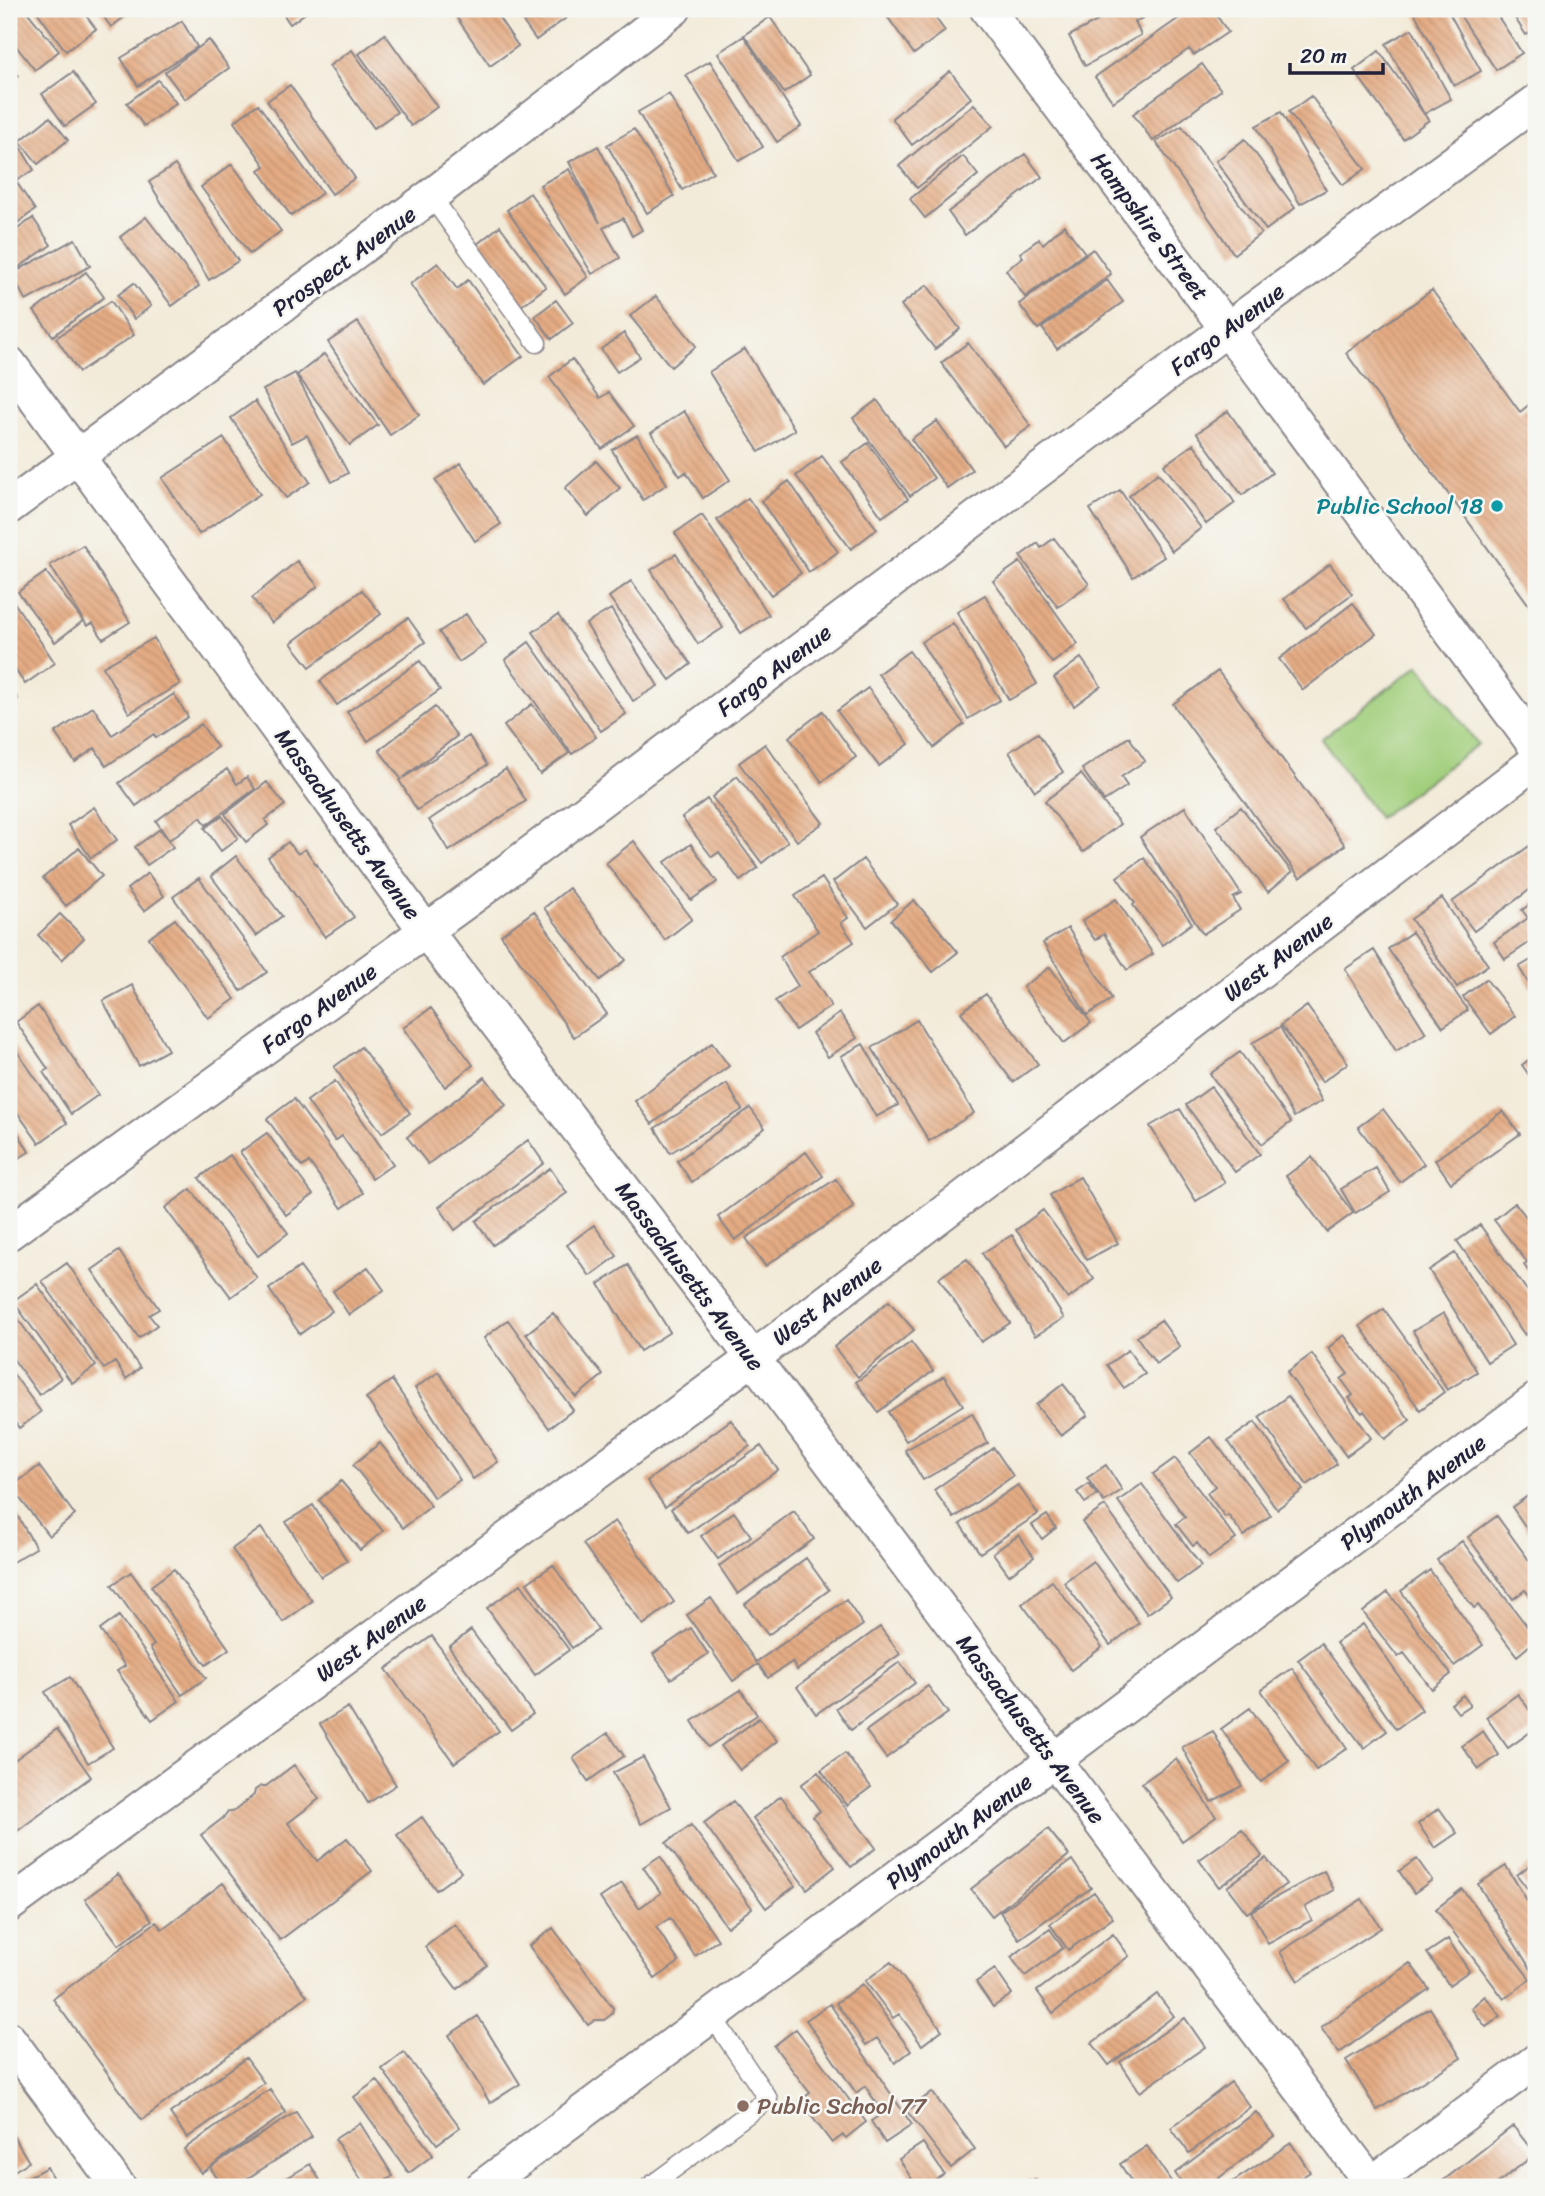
<svg xmlns="http://www.w3.org/2000/svg" width="1545" height="2196" font-family="Sriracha,sans-serif">
<style>
.green{fill:#a2cf7d;stroke:#62785c;stroke-width:2}
.building{fill:url(#building-back-hatch)}
.lines{fill:none;stroke-linecap:round;stroke-linejoin:round}
.service-casing{stroke:#8a868a;stroke-width:21}
.minor-casing{stroke:#8a868a;stroke-width:37}
.service{stroke:#fff;stroke-width:18}
.minor{stroke:#fff;stroke-width:33}
.culture-dot{fill:#0f9aa8;stroke:#f6f6f2;stroke-width:2.5}
.education-dot{fill:#8d6e63;stroke:#f6f6f2;stroke-width:2.5}
.labels{text-anchor:middle;stroke-width:5;stroke-linejoin:round;paint-order:stroke}
.street-label{font-size:23px;fill:#22223b;stroke:#f6f6f2}
.culture-label{font-size:23px;fill:#0d838f;stroke:#f6f6f2;text-anchor:end}
.education-label{font-size:23px;fill:#785e54;stroke:#f6f6f2;text-anchor:start}
</style>
<defs>
<pattern id="building-back-hatch" width="6" height="6" patternUnits="userSpaceOnUse" patternTransform="scale(1.75)"><rect width="6" height="6" fill="#e4ab83"/><path d="M-1 5l2 2M0 0l6 6M5-1l2 2" fill="none" stroke="#c39372"/></pattern>
</defs>
<rect width="100%" height="100%" fill="#f6f6f2"/>
<filter id="ink" filterUnits="userSpaceOnUse"><feTurbulence type="fractalNoise" baseFrequency=".0143" numOctaves="2"/><feDisplacementMap in="SourceGraphic" scale="14" xChannelSelector="R" yChannelSelector="G"/><feConvolveMatrix kernelMatrix="1 2 1 2 8 2 1 2 1" color-interpolation-filters="sRGB"/></filter>
<filter id="wash" filterUnits="userSpaceOnUse"><feTurbulence type="fractalNoise" baseFrequency=".00686" numOctaves="4" result="noise"/><feDisplacementMap in="SourceGraphic" scale="28" xChannelSelector="R" yChannelSelector="G"/><feGaussianBlur stdDeviation="1.57" result="paint"/><feColorMatrix in="noise" values="0 0 0 0 0 0 0 0 0 0 0 0 0 0 0 0 0 1.4 0 .05"/><feComposite in="paint" operator="in"/></filter>
<g filter="url(#wash)">
<rect width="100%" height="100%" fill="#f3ebd9"/>
<path class="green" d="M1419 665 1478 744 1379 818 1321 739Z"/>
<g id="blocks">
<path class="building" d="M9 9H25L59 51 35 70 9 37Z
M35 9H81L96 29 66 51Z
M98 9H135L111 27Z
M280 9H311L290 24Z
M451 9H493L518 46 490 66Z
M514 9H559L566 18 536 40Z
M882 9H929L945 31 914 54Z
M1120 9H1159L1135 22 1141 35 1085 66 1069 36Z
M1192 9H1212L1228 32 1194 55 1189 49 1113 102 1095 77Z
M1420 9H1447L1481 71 1454 86 1414 12Z
M1456 9H1493L1522 53 1496 70Z
M1509 9H1536V29L1526 35Z
M770 17 810 75 784 93 744 35Z
M182 21 197 47 138 86 121 58Z
M1412 29 1451 99 1424 114 1429 120 1403 139 1354 70 1379 51 1424 114 1386 44Z
M385 34 437 107 411 126 359 54Z
M744 36 801 126 777 142 718 53Z
M209 40 229 68 185 99 165 72Z
M352 50 397 112 374 128 329 66Z
M710 61 763 147 739 161 686 75Z
M9 63 18 76 9 82Z
M1202 64 1221 90 1153 141 1133 114Z
M950 71 971 98 912 145 892 118Z
M73 72 96 104 65 126 42 94Z
M158 80 176 103 144 126 127 103Z
M290 85 355 178 332 194 267 101Z
M669 94 713 172 682 190 638 112Z
M1311 96 1365 169 1343 185 1289 112Z
M258 104 322 193 291 216 259 170 265 166 234 122Z
M974 104 993 126 917 188 899 166Z
M1281 112 1326 190 1300 204 1256 126Z
M50 117 68 140 38 164 20 141Z
M1182 126 1261 233 1234 254 1156 142Z
M634 129 674 196 647 213 607 145Z
M1245 139 1295 208 1266 230 1216 161Z
M18 143 34 170 9 185V148Z
M598 146 642 230 632 236 623 218 603 228 620 258 592 274 540 185 569 169 600 223 569 162Z
M1025 154 1042 177 965 235 948 212Z
M963 156 978 175 925 218 910 199Z
M232 164 281 231 250 254 201 187Z
M175 165 238 261 209 280 149 182Z
M17 183 35 210 9 229V190Z
M530 193 588 277 565 294 507 210Z
M146 217 199 286 172 306 120 237Z
M33 218 51 245 9 274V235Z
M1064 225 1085 253 1025 297 1006 270 1023 257 1020 253 1039 239 1043 244Z
M500 226 546 287 521 306 476 245Z
M75 239 90 266 26 301 11 274Z
M1093 249 1111 274 1038 329 1019 304Z
M438 263 457 289 468 280 523 356 483 385 410 284Z
M86 272 104 297 53 336 34 311Z
M1107 280 1123 302 1057 349 1042 328Z
M134 283 151 306 134 319 118 295Z
M927 285 960 329 935 349 901 305Z
M1432 290 1520 412 1536 399V600L1529 605 1346 353Z
M656 296 696 346 671 367 630 316Z
M556 300 573 323 552 339 535 316Z
M111 301 134 335 79 372 56 338Z
M358 322 419 415 390 435 328 342Z
M624 333 640 357 617 372 601 349Z
M968 343 1031 426 1004 446 941 363Z
M745 349 795 430 759 452 709 372Z
M324 354 378 425 350 445 297 375Z
M572 359 600 398 609 392 634 426 602 449 549 377Z
M295 373 348 473 332 482 307 435 292 443 263 390Z
M877 400 934 478 910 496 853 418Z
M255 401 310 482 286 498 231 418Z
M684 411 730 480 703 498 686 472 680 476 651 433Z
M1228 411 1272 473 1242 495 1197 433Z
M937 421 972 470 947 488 911 439Z
M637 435 667 484 643 500 612 450Z
M224 438 260 494 199 534 162 478Z
M868 443 908 499 882 517 842 462Z
M1194 444 1235 503 1206 524 1164 465Z
M822 456 877 529 851 549 796 476Z
M596 461 620 488 588 516 565 488Z
M461 463 501 524 475 541 435 480Z
M1158 473 1201 528 1172 551 1129 496Z
M789 481 838 552 809 572 761 501Z
M1120 490 1164 557 1133 577 1090 509Z
M748 498 801 573 771 595 717 520Z
M702 515 769 615 741 633 675 533Z
M1054 538 1089 584 1058 607 1020 556 1038 543 1041 548Z
M83 545 130 622 103 639 93 623 87 626 50 565Z
M676 554 723 628 698 644 651 570Z
M297 561 318 586 272 623 252 598Z
M1020 562 1078 644 1052 663 993 581Z
M1330 564 1352 594 1306 628 1284 599Z
M46 572 83 621 55 642 18 592Z
M631 581 691 664 670 680 609 597Z
M362 590 381 614 310 667 291 643Z
M9 595 55 663 25 684 9 661Z
M985 595 1037 684 1009 700 957 612Z
M1353 603 1376 634 1303 690 1279 659Z
M611 609 658 686 633 701 586 624Z
M466 614 486 644 459 662 439 632Z
M558 615 626 714 601 731 533 632Z
M408 618 425 642 337 705 320 681Z
M953 623 1000 700 968 719 921 642Z
M154 638 180 684 129 713 103 667Z
M529 642 596 737 572 754 505 660Z
M909 651 964 724 934 748 878 674Z
M1081 658 1101 686 1074 706 1054 678Z
M420 661 440 690 368 741 347 712Z
M1218 671 1345 845 1300 878 1173 704Z
M9 684 18 699 9 705Z
M868 688 909 744 879 766 837 711Z
M174 694 188 717 156 738 154 734 106 766 95 748 75 762 55 733 93 707 112 735Z
M532 704 569 753 540 774 504 726Z
M435 707 457 736 403 778 469 736 487 765 417 810 399 780 401 779 379 750Z
M823 711 856 757 822 782 789 737Z
M201 724 217 747 136 806 119 783Z
M1038 733 1063 772 1035 791 1009 752Z
M1129 737 1145 761 1121 777 1127 786 1104 801 1082 769Z
M765 744 823 823 797 841 739 763Z
M227 769 237 784 247 777 255 789 206 825 201 817 169 840 156 821Z
M506 769 526 801 449 851 429 820Z
M1081 774 1120 824 1083 852 1045 801Z
M737 776 788 842 762 863 712 797Z
M267 782 285 805 265 820 268 825 246 842 225 814Z
M707 799 758 868 740 881 719 852 712 857 682 818Z
M94 807 117 840 91 858 68 825Z
M1185 807 1241 894 1233 898 1240 910 1203 934 1140 837Z
M1241 807 1292 872 1268 892 1216 827Z
M222 816 238 838 221 851 205 828Z
M160 829 173 847 147 865 135 847Z
M634 841 692 919 665 940 606 863Z
M1536 841V885L1474 931 1452 902Z
M288 842 298 854 305 849 354 917 325 937 268 857Z
M691 844 717 882 691 900 665 862Z
M79 848 102 876 66 906 43 878Z
M236 856 282 916 256 936 211 876Z
M1144 858 1192 923 1162 945 1133 905 1135 903 1117 877Z
M863 859 897 904 867 927 833 882Z
M148 873 164 896 144 911 127 889Z
M199 878 267 972 241 991 173 897Z
M822 878 848 918 841 923 854 942 809 972 831 1006 795 1030 775 1001 798 986 780 957 818 931 795 896Z
M569 888 626 960 600 980 544 908Z
M1442 898 1488 965 1457 987 1411 919Z
M1116 899 1153 954 1127 970 1104 934 1095 940 1082 921Z
M914 900 958 952 933 972 891 920Z
M1536 900V938L1505 959 1494 942 1528 918 1522 910Z
M534 911 607 1014 574 1037 501 935Z
M60 914 84 938 62 960 38 935Z
M175 919 235 999 208 1018 149 938Z
M1068 928 1112 999 1087 1015 1043 943Z
M1412 932 1468 1010 1443 1027 1388 949Z
M1374 950 1426 1033 1396 1051 1345 969Z
M1536 957V991L1534 993 1519 967Z
M1050 967 1091 1023 1064 1043 1023 987Z
M1486 979 1515 1016 1491 1034 1463 997Z
M132 985 168 1050 139 1066 103 1001Z
M986 994 1038 1064 1013 1082 961 1012Z
M38 1006 98 1095 71 1114 43 1072 48 1069 16 1022Z
M1307 1006 1348 1063 1322 1082 1281 1025Z
M431 1008 473 1065 445 1087 403 1028Z
M840 1013 857 1038 828 1057 812 1033Z
M917 1020 974 1113 929 1141 872 1048Z
M1280 1027 1322 1101 1294 1117 1252 1043Z
M11 1043 67 1123 39 1143 9 1101Z
M712 1043 729 1066 652 1124 635 1101Z
M863 1044 898 1105 876 1117 841 1056Z
M361 1047 410 1113 382 1133 334 1067Z
M1240 1052 1291 1122 1262 1144 1210 1074Z
M1536 1054V1085L1522 1065Z
M485 1077 506 1105 428 1164 407 1137Z
M335 1081 393 1164 372 1179 342 1136 335 1141 307 1101Z
M727 1084 742 1110 670 1153 655 1128Z
M1211 1087 1260 1154 1235 1172 1186 1105Z
M294 1099 363 1193 342 1208 309 1162 302 1167 267 1119Z
M750 1108 765 1128 692 1182 677 1161Z
M1180 1109 1225 1183 1196 1201 1150 1126Z
M1383 1109 1424 1164 1400 1182 1358 1127Z
M1503 1111 1520 1134 1451 1183 1435 1160Z
M9 1117 29 1152 9 1164Z
M267 1133 313 1195 286 1215 240 1152Z
M528 1140 544 1163 455 1230 439 1207Z
M806 1152 823 1176 735 1240 718 1217Z
M230 1155 288 1233 258 1256 199 1178Z
M1312 1157 1353 1213 1327 1232 1286 1176Z
M550 1168 567 1193 493 1245 476 1221Z
M1376 1168 1390 1192 1355 1213 1341 1189Z
M1080 1177 1118 1243 1087 1260 1050 1195Z
M836 1179 854 1207 765 1266 746 1238Z
M191 1189 257 1278 231 1297 165 1208Z
M1515 1203 1536 1229V1281L1524 1265 1527 1262 1494 1220Z
M1043 1210 1094 1279 1068 1299 1016 1230Z
M594 1225 617 1256 590 1276 567 1245Z
M1480 1225 1536 1303V1326L1525 1335 1457 1241Z
M1012 1235 1064 1318 1035 1336 982 1253Z
M119 1251 159 1309 149 1315 157 1325 139 1338 92 1270Z
M1455 1253 1513 1345 1487 1362 1429 1270Z
M967 1259 1010 1323 981 1342 939 1278Z
M67 1263 140 1368 126 1379 115 1362 104 1369 42 1281Z
M628 1265 670 1332 640 1351 599 1284Z
M300 1267 332 1311 300 1334 269 1289Z
M368 1267 384 1290 349 1315 333 1291Z
M37 1284 96 1366 72 1383 13 1301Z
M889 1301 914 1330 858 1377 834 1347Z
M9 1307 61 1378 39 1395 9 1353Z
M1384 1309 1444 1392 1420 1410 1360 1326Z
M553 1313 603 1375 576 1397 526 1334Z
M1444 1313 1477 1372 1447 1390 1413 1331Z
M508 1320 573 1410 549 1428 484 1338Z
M1161 1320 1180 1347 1156 1364 1137 1337Z
M1344 1335 1410 1420 1385 1439 1364 1411 1362 1413 1349 1398 1353 1395 1341 1379 1348 1374 1328 1348Z
M911 1342 933 1371 878 1412 856 1382Z
M1128 1350 1145 1374 1124 1388 1107 1365Z
M1312 1354 1371 1438 1346 1456 1287 1372Z
M9 1368 41 1412 19 1428 9 1414Z
M439 1372 498 1462 473 1479 415 1388Z
M944 1376 963 1405 906 1441 888 1412Z
M392 1380 460 1480 434 1498 366 1398Z
M1063 1384 1088 1415 1061 1436 1036 1405Z
M1288 1396 1337 1464 1307 1485 1259 1417Z
M972 1413 988 1443 923 1480 905 1450Z
M731 1420 750 1446 665 1507 647 1481Z
M1255 1422 1303 1490 1277 1509 1228 1441Z
M1211 1437 1271 1515 1244 1536 1228 1515 1225 1517 1207 1493 1215 1486 1190 1453Z
M380 1443 431 1506 403 1528 353 1465Z
M761 1446 778 1470 688 1533 671 1509Z
M994 1448 1013 1476 954 1518 934 1490Z
M1175 1458 1236 1539 1209 1558 1197 1543 1193 1546 1176 1524 1185 1517 1153 1474Z
M1106 1465 1122 1490 1104 1502 1087 1478Z
M39 1466 75 1515 49 1536 11 1487Z
M341 1481 383 1531 360 1550 319 1500Z
M1089 1484 1097 1495 1085 1503 1077 1492Z
M1142 1484 1201 1566 1177 1583 1118 1501Z
M1018 1485 1038 1514 980 1553 960 1524Z
M1536 1490V1542L1512 1507Z
M9 1501 36 1548 9 1564Z
M313 1505 347 1561 321 1577 286 1522Z
M1105 1506 1171 1597 1147 1614 1082 1522Z
M794 1511 814 1539 738 1594 719 1566Z
M734 1512 751 1536 718 1559 701 1536Z
M1047 1515 1056 1528 1042 1539 1032 1525Z
M1497 1516 1536 1570V1604L1525 1590 1513 1599 1468 1537Z
M615 1521 674 1602 643 1625 583 1544Z
M261 1528 312 1601 283 1622 232 1549Z
M1019 1535 1034 1557 1009 1575 993 1553Z
M1462 1541 1536 1638V1640L1517 1656 1478 1605 1474 1608 1437 1560Z
M806 1558 829 1590 768 1635 745 1604Z
M1093 1561 1139 1623 1110 1645 1064 1582Z
M553 1565 598 1630 572 1648 527 1583Z
M174 1569 229 1649 206 1665 151 1586Z
M1430 1570 1483 1645 1454 1666 1401 1591Z
M131 1572 206 1678 182 1695 150 1648 154 1645 112 1585Z
M1052 1581 1102 1647 1071 1670 1022 1604Z
M521 1584 569 1650 535 1675 487 1608Z
M1388 1592 1451 1674 1432 1689 1404 1653 1398 1657 1363 1612Z
M711 1598 756 1662 846 1600 863 1625 797 1670 792 1662 768 1678 758 1664 733 1681 687 1615Z
M119 1616 179 1701 152 1720 117 1671 125 1666 100 1630Z
M1363 1624 1422 1710 1396 1729 1336 1643Z
M880 1627 900 1654 816 1714 797 1687Z
M691 1628 708 1654 671 1679 653 1654Z
M471 1630 533 1714 511 1730 449 1647Z
M432 1636 499 1731 454 1763 386 1669Z
M1321 1643 1387 1731 1364 1748 1298 1660Z
M900 1662 915 1683 851 1730 836 1708Z
M1292 1668 1347 1748 1316 1770 1261 1690Z
M70 1677 113 1748 88 1763 45 1692Z
M928 1686 948 1713 886 1758 866 1731Z
M741 1690 757 1715 708 1747 692 1721Z
M1518 1694 1536 1719V1728L1508 1748 1486 1717Z
M1463 1695 1470 1705 1458 1713 1451 1704Z
M348 1707 396 1785 368 1803 320 1724Z
M1250 1708 1289 1761 1261 1782 1221 1729Z
M759 1718 777 1741 740 1770 721 1746Z
M57 1729 91 1777 9 1837V1764Z
M1213 1731 1242 1786 1211 1802 1182 1747Z
M1483 1731 1499 1755 1479 1769 1462 1746Z
M608 1733 624 1756 588 1781 573 1758Z
M845 1753 871 1787 847 1805 821 1770Z
M643 1757 671 1807 641 1824 613 1773Z
M1176 1759 1216 1817 1182 1841 1142 1783Z
M294 1765 319 1799 288 1823 317 1861 347 1838 372 1871 280 1940 201 1835 223 1818 228 1811 233 1812 254 1795 255 1790 261 1786H266Z
M818 1772 876 1848 851 1867 813 1817 820 1811 801 1785Z
M781 1796 835 1867 807 1889 753 1818Z
M733 1801 795 1886 766 1908 704 1823Z
M1439 1808 1457 1833 1435 1848 1418 1824Z
M422 1817 461 1872 436 1890 397 1835Z
M691 1825 752 1908 727 1927 666 1843Z
M1048 1829 1069 1855 992 1916 971 1889Z
M1242 1829 1262 1856 1219 1887 1199 1860Z
M660 1856 718 1940 695 1956 670 1918 656 1927 679 1962 655 1979 600 1898 622 1883 639 1908 661 1893 643 1867Z
M1266 1858 1286 1884 1247 1913 1227 1887Z
M1417 1859 1432 1880 1414 1893 1399 1871Z
M1072 1860 1091 1888 1019 1939 1000 1912Z
M1536 1860V1900L1517 1875Z
M1506 1866 1536 1915V1971L1533 1973 1478 1884Z
M1324 1871 1334 1890 1305 1907 1312 1920 1268 1944 1251 1911Z
M118 1874 152 1920 119 1945 85 1899Z
M223 1883 307 1996 142 2120 53 1999 156 1922 162 1929Z
M1462 1889 1530 1979 1504 1999 1436 1909Z
M1094 1892 1113 1918 1068 1950 1050 1924Z
M1362 1899 1381 1928 1298 1981 1280 1952Z
M455 1924 487 1965 457 1989 425 1947Z
M553 1928 613 2008 612 2014 604 2020H595L588 2025 529 1946Z
M1050 1929 1063 1948 1025 1976 1011 1957Z
M1113 1934 1129 1956 1053 2013 1037 1991Z
M1448 1939 1469 1971 1449 1985 1427 1953Z
M891 1962 942 2030 922 2045 899 2014 893 2018 865 1981Z
M1410 1963 1429 1989 1339 2053 1321 2028Z
M995 1969 1012 1994 993 2007 976 1982Z
M862 1984 911 2051 895 2063 877 2038 866 2045 836 2003Z
M1157 1994 1174 2016 1109 2065 1092 2043Z
M1485 1996 1501 2016 1486 2027 1471 2008Z
M830 2004 912 2125 885 2143 871 2121 883 2113 865 2086 856 2093 806 2020Z
M1430 2008 1461 2058 1377 2110 1346 2060Z
M478 2016 520 2084 490 2103 449 2035Z
M1185 2018 1205 2047 1140 2092 1120 2062Z
M796 2029 866 2122 846 2138 843 2135 832 2143 800 2101 810 2093 774 2046Z
M404 2052 460 2127 437 2144 382 2069Z
M246 2058 264 2083 187 2138 170 2113Z
M377 2080 433 2155 409 2173 354 2097Z
M1231 2082 1250 2107 1189 2153 1171 2128Z
M270 2089 286 2113 201 2173 184 2149Z
M932 2092 975 2149 951 2168 907 2111Z
M296 2112 312 2137 234 2187H223L210 2167Z
M1256 2112 1274 2136 1207 2187H1185L1175 2173Z
M360 2123 393 2176 375 2187H366L335 2139Z
M1513 2126 1535 2154 1493 2187H1435Z
M14 2137 29 2162 9 2174V2140Z
M923 2143 944 2174 924 2187H917L899 2159Z
M1291 2143 1310 2172 1287 2187H1225Z
M1147 2146 1175 2187H1135L1120 2164Z
M310 2164 324 2187H272Z
M47 2167 57 2187H9Z
M1035 2179 1041 2187H1019L1030 2180 1031 2182Z"/>
</g>
</g>
<g filter="url(#ink)">
<use href="#blocks" fill-opacity="0" stroke="#8a868a" stroke-width="2"/>
<g class="lines">
<defs>
<path id="service" d="M431 196 537 343
M649 2187 768 2099 712 2016"/>
<path id="minor" d="M987 9 1227 329 1536 747
M9 363 425 930 719 1313 1374 2187
M9 507 431 196 674 9
M9 1233 475 895 1227 329 1536 102
M9 1905 753 1358 1536 761
M9 2039 119 2187
M482 2187 1536 1400
M1367 2187 1536 2061"/>
</defs>
<use href="#service" class="service-casing"/>
<use href="#minor" class="minor-casing"/>
<use href="#service" class="service"/>
<use href="#minor" class="minor"/>
</g>
</g>
<circle class="culture-dot" cx="1497" cy="506" r="7"/>
<circle class="education-dot" cx="743" cy="2106" r="7"/>
<g class="labels">
<g class="street-label">
<text transform="translate(1150 226) rotate(53)" y="8">Hampshire Street</text>
<text transform="translate(344 261) rotate(-36)" y="8">Prospect Avenue</text>
<text transform="translate(1227 329) rotate(-37)" y="8">Fargo Avenue</text>
<text transform="translate(774 670) rotate(-37)" y="8">Fargo Avenue</text>
<text transform="translate(348 824) rotate(54)" y="8">Massachusetts Avenue</text>
<text transform="translate(1278 957) rotate(-37)" y="8">West Avenue</text>
<text transform="translate(319 1008) rotate(-36)" y="8">Fargo Avenue</text>
<text transform="translate(690 1276) rotate(53)" y="8">Massachusetts Avenue</text>
<text transform="translate(827 1301) rotate(-37)" y="8">West Avenue</text>
<text transform="translate(1413 1492) rotate(-37)" y="8">Plymouth Avenue</text>
<text transform="translate(371 1638) rotate(-36)" y="8">West Avenue</text>
<text transform="translate(1031 1729) rotate(53)" y="8">Massachusetts Avenue</text>
<text transform="translate(959 1831) rotate(-37)" y="8">Plymouth Avenue</text>
</g>
<g class="culture-label">
<text x="1483" y="514">Public School 18</text>
</g>
<g class="education-label">
<text x="757" y="2114">Public School 77</text>
</g>
</g>
<rect width="1545" height="2196" fill="none" stroke="#f6f6f2" stroke-width="35"/>
<path d="M1290 63v10h93v-10" fill="none" stroke="#22223b" stroke-width="3.5"/>
<text x="1300" y="63" font-size="21" fill="#22223b" stroke="#f6f6f2" stroke-width="5" paint-order="stroke">20 m</text>
</svg>
